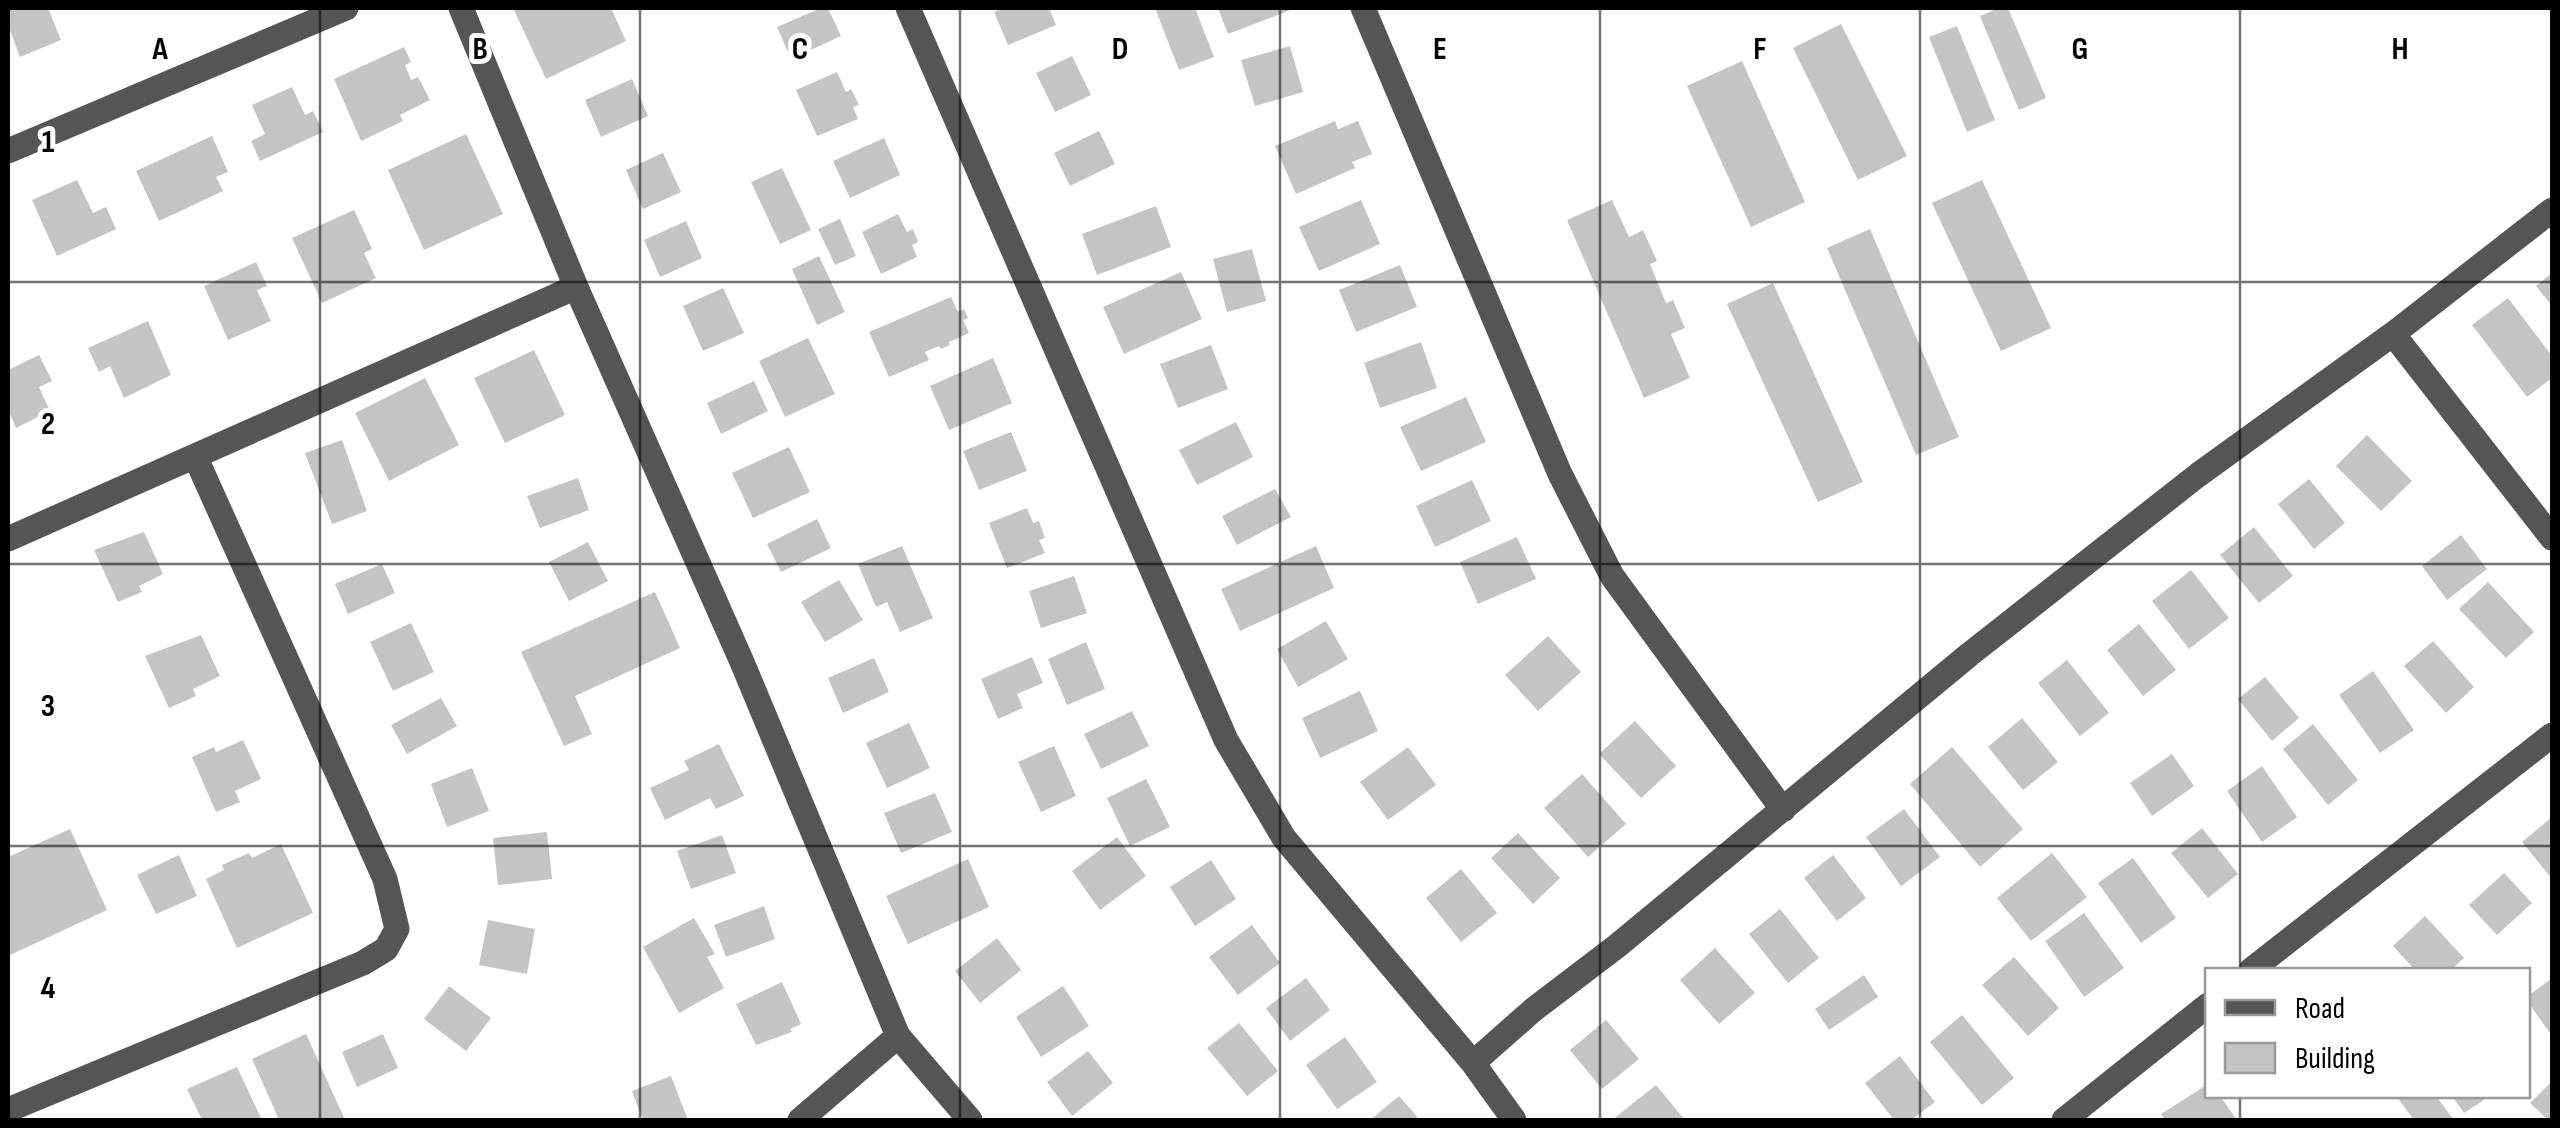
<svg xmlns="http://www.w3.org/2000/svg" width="2560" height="1128" font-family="'Sofia Sans Condensed',sans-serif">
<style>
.building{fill:#c4c4c4}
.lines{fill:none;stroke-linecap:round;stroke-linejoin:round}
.minor{stroke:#555;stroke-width:25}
.grid{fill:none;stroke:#000;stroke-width:2.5;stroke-opacity:0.55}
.grid-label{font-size:32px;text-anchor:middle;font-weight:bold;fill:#000;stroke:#fff;stroke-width:10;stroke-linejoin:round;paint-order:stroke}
</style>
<rect width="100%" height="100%" fill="#fff"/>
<path class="building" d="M8 8H48L61 40 20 57 8 25Z
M513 8H611L626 41 546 79Z
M821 8H828L841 36 791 59 777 27Z
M1005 8H1049L1056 25 1008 45 994 12Z
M1155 8H1195L1214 57 1179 70Z
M1218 8H1296L1228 34Z
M1999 8H2008L2046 98 2019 110 1980 16Z
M1841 24 1907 156 1858 180 1793 48Z
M1957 26 1995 120 1967 132 1929 37Z
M1290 46 1303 92 1255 106 1241 60Z
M404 47 411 62 405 65 411 80 418 77 430 100 400 115 403 121 361 141 334 79Z
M1072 56 1091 95 1055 112 1036 73Z
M1742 61 1805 202 1751 227 1687 86Z
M837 72 846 92 851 89 859 105 853 107 858 119 817 136 796 90Z
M632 79 648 116 601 137 585 100Z
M292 87 305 115 313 111 323 132 260 161 251 141 265 134 252 105Z
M1335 121 1338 129 1358 121 1372 154 1352 162 1355 168 1296 194 1275 146Z
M1099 131 1115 164 1070 186 1054 153Z
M466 134 503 214 424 250 388 170Z
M212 136 228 172 216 177 223 191 159 221 136 171Z
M884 138 900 175 850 198 833 161Z
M663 153 681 192 643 209 626 170Z
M782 168 811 230 780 244 751 182Z
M77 180 93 213 106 207 116 229 57 256 32 200Z
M1982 180 2051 328 2001 351 1932 203Z
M1361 200 1380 244 1319 271 1299 227Z
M1612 200 1629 237 1643 230 1657 261 1650 264 1666 303 1673 300 1685 328 1671 334 1690 378 1644 398 1567 220Z
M1156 206 1171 247 1097 275 1082 234Z
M354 210 372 249 364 253 376 278 322 303 292 238Z
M898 214 907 232 913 229 918 242 912 245 917 257 881 274 862 232Z
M840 219 856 256 835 265 818 229Z
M686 221 702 258 660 277 644 240Z
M1870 229 1959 437 1916 455 1827 248Z
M1252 249 1266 301 1227 312 1213 259Z
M819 256 845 312 817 325 792 269Z
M256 262 267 286 257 290 271 321 228 340 204 286Z
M1400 265 1417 307 1356 332 1339 290Z
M1181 272 1202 319 1124 354 1103 307Z
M2552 273V306L2536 286Z
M1773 283 1863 482 1818 502 1727 304Z
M723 288 744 333 703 351 683 306Z
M951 297 958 312 964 309 968 318 963 320 969 333 949 342 950 345 941 349 939 346 925 352 929 360 889 377 869 332Z
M2508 298 2552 356V378L2527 397 2472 325Z
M148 321 171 375 124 398 110 366 99 372 88 348Z
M808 338 835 394 785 417 759 361Z
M1421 342 1437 388 1380 408 1364 363Z
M1211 345 1228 389 1178 408 1160 364Z
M534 350 565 415 505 443 474 378Z
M39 355 52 381 39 387 50 411 16 428 8 409V370Z
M993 358 1012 403 949 430 930 386Z
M425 378 459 445 389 481 355 413Z
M754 381 768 411 721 434 707 403Z
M1466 397 1486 442 1421 471 1400 427Z
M1236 422 1253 457 1197 485 1179 450Z
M1011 432 1027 471 979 490 963 451Z
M2367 435 2412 481 2381 511 2336 466Z
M342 440 367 511 332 524 305 453Z
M789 447 810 492 753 518 732 473Z
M578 478 589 510 540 528 527 496Z
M2309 479 2345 523 2314 549 2278 504Z
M1472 480 1491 521 1435 547 1416 506Z
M1275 489 1291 517 1237 545 1222 516Z
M1027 508 1033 523 1039 521 1045 538 1039 540 1045 553 1007 568 989 523Z
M817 519 831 548 781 572 767 544Z
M2254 527 2293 576 2259 603 2220 555Z
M144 532 163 574 139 586 142 592 118 602 94 550Z
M2461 535 2487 569 2447 600 2422 566Z
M1517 537 1536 579 1478 604 1460 562Z
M588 542 608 581 569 601 549 562Z
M902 546 933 618 900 632 887 602 876 607 858 564Z
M1316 546 1334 588 1240 631 1221 589Z
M382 564 395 593 348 614 335 584Z
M2191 570 2229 618 2189 649 2152 601Z
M1074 576 1087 613 1041 628 1029 591Z
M839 580 863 620 825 642 801 602Z
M2488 582 2534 632 2506 658 2459 609Z
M655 592 680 648 575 696 592 734 564 746 521 652Z
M1326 621 1348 659 1298 687 1277 649Z
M411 623 434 672 393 691 370 642Z
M2139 624 2176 670 2143 696 2107 650Z
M201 635 220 676 193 689 196 696 169 708 145 656Z
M1548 636 1581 672 1538 711 1505 675Z
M2433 641 2474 687 2446 713 2404 666Z
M1086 642 1105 689 1067 705 1048 659Z
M1032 657 1043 683 1017 694 1023 708 998 719 981 679Z
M874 658 889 692 843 713 828 678Z
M2067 660 2109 713 2080 736 2038 683Z
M2373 671 2414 730 2380 753 2339 695Z
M2265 677 2299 718 2272 741 2238 699Z
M1360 691 1378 731 1320 758 1302 718Z
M441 698 457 726 407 754 391 725Z
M1132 711 1149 746 1101 769 1084 734Z
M2022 718 2058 762 2023 790 1988 747Z
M1635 721 1676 766 1641 798 1599 754Z
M909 723 930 768 887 788 866 743Z
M2313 724 2358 780 2328 805 2283 749Z
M243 740 261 779 235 791 240 802 216 812 192 757 214 747 216 752Z
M719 744 744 796 716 809 710 798 665 820 650 788 689 770 684 761Z
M1054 746 1076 796 1041 812 1018 762Z
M1408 747 1436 785 1388 820 1360 782Z
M1952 747 2023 829 1980 867 1910 784Z
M2172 754 2194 786 2152 816 2130 783Z
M2262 766 2297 817 2262 842 2227 791Z
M472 768 489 811 447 827 431 784Z
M1582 774 1626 824 1588 857 1544 808Z
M1146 779 1170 827 1130 846 1107 798Z
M935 793 952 832 901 853 884 813Z
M1904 809 1940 857 1901 886 1866 837Z
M2552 817V879L2522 842Z
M2202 828 2238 874 2208 898 2171 853Z
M70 829 107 910 8 956V857Z
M547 832 552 879 498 885 493 838Z
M1518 833 1560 878 1533 904 1491 858Z
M722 835 736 873 691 889 677 851Z
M1117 837 1146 876 1100 910 1072 871Z
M281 844 313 913 237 948 206 879 224 870 222 865 249 853 252 858Z
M2052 853 2087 897 2031 941 1997 898Z
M179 855 197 896 156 914 137 875Z
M1833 855 1866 898 1837 921 1804 878Z
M2133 858 2176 918 2141 943 2098 883Z
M968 859 989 907 908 944 886 896Z
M1211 860 1236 899 1195 926 1170 887Z
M1461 869 1497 913 1461 942 1426 898Z
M2504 873 2532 903 2497 935 2469 905Z
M764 906 775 939 726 957 714 925Z
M1780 909 1819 958 1788 983 1749 934Z
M2084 913 2124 968 2084 997 2045 941Z
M2425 916 2464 958 2451 970H2415L2393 946Z
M694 918 715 954 707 957 724 988 679 1013 643 947Z
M488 920 535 929 527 974 479 965Z
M1252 925 1280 963 1238 995 1209 957Z
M997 938 1021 970 980 1003 955 971Z
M1715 948 1755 993 1719 1024 1680 980Z
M2014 957 2059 1008 2028 1036 1982 985Z
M1864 975 1878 997 1829 1030 1815 1009Z
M1306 978 1330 1010 1290 1041 1266 1008Z
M2552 978V1036L2528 1002V996Z
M782 982 801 1024 790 1029 792 1032 756 1045 736 1004Z
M449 986 491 1018 466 1051 424 1019Z
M1063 986 1089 1026 1041 1057 1016 1017Z
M1962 1015 2014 1078 1982 1105 1930 1042Z
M1606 1020 1639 1059 1602 1089 1570 1050Z
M1239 1023 1278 1071 1247 1096 1207 1048Z
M306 1034 345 1120H279L252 1059Z
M383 1034 398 1068 357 1087 342 1052Z
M1345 1037 1377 1082 1337 1109 1306 1065Z
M1088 1051 1113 1083 1072 1116 1047 1082Z
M1900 1056 1935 1102 1911 1120H1894L1865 1083Z
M237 1067 262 1120H202L187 1089Z
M671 1076 688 1120H643L632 1091Z
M2552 1081V1120H2548L2530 1103Z
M2208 1084V1096H2220L2237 1120H2165L2161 1114Z
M1656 1085 1685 1120H1612Z
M1399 1096 1420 1120H1370Z
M2404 1096H2436L2454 1120H2414L2399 1100Z
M2452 1096H2490L2464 1113Z"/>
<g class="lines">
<path class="minor" d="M461 8 576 287 742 662 898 1036 970 1120
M908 8 1226 740 1284 838 1473 1063 1514 1120
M1363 8 1560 474 1612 576 1783 810
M8 151 346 8
M2393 334 2552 538
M8 539 576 287
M2251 970 2552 735
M1473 1063 1533 1010 1617 946 1970 654 2198 475 2393 334 2552 210
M8 1110 363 963 386 949 397 929 385 879 195 456
M800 1120 898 1036
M2064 1120 2208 1005"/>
</g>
<path class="grid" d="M320 8V1120M640 8V1120M960 8V1120M1280 8V1120M1600 8V1120M1920 8V1120M2240 8V970M8 282H2552M8 564H2552M8 846H2552M2240 1096V1120"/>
<g class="grid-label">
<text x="160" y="59">A</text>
<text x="480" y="59">B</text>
<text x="800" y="59">C</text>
<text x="1120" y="59">D</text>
<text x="1440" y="59">E</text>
<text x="1760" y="59">F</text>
<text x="2080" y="59">G</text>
<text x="2400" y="59">H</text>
<text x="48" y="152">1</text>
<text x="48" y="434">2</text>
<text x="48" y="716">3</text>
<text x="48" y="998">4</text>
</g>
<rect width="2560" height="1128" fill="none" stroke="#000000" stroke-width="20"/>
<rect x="2205" y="968" width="325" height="130" fill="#ffffff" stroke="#999999" stroke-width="2.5"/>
<rect x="2225" y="1000" width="50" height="15" fill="#555555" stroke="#999999" stroke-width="2.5"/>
<text x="2295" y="1018" font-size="30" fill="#000000">Road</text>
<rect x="2225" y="1043" width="50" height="30" fill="#c4c4c4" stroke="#999999" stroke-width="2.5"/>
<text x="2295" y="1068" font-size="30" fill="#000000">Building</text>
</svg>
